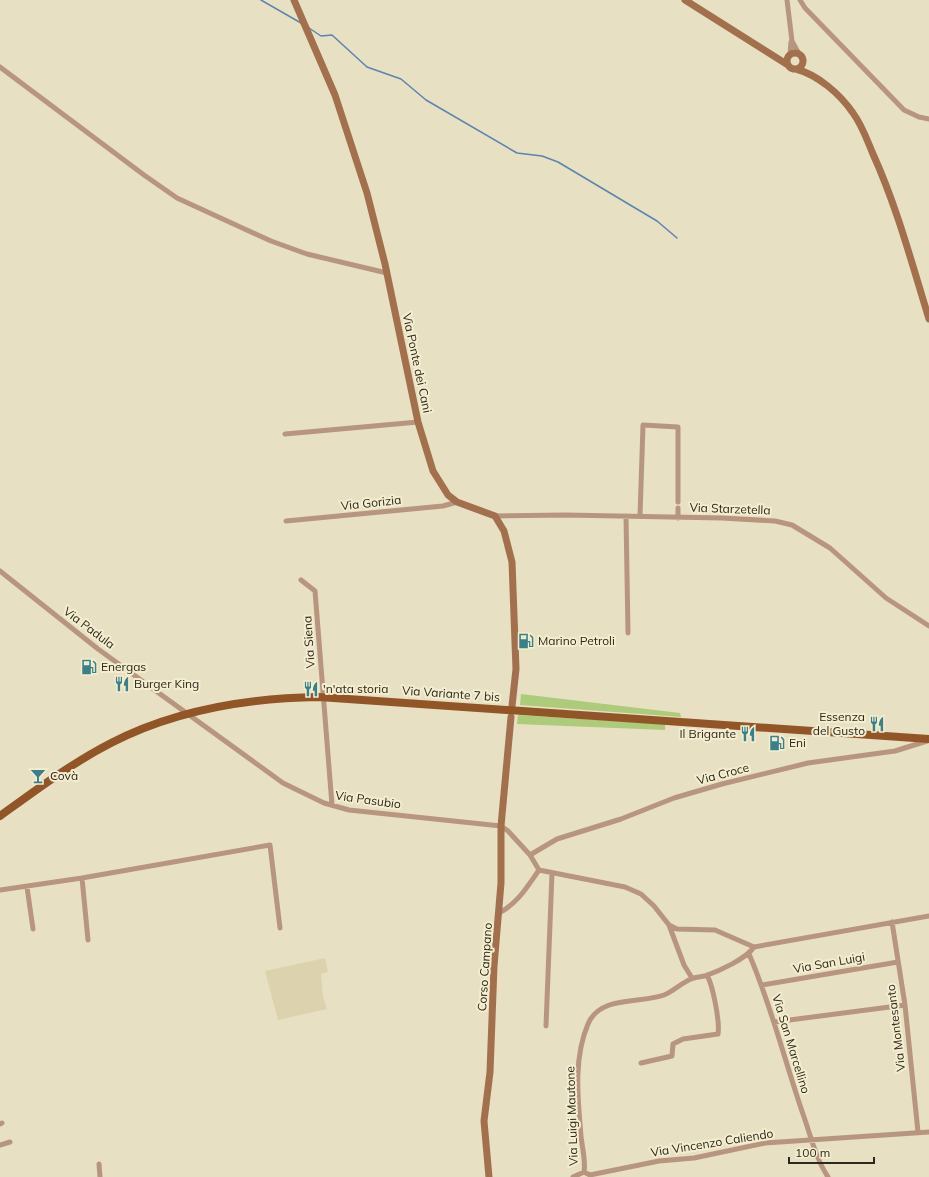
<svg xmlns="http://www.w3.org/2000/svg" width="929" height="1177" font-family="Mulish,sans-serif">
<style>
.built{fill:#dcd3ae}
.green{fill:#accb7b}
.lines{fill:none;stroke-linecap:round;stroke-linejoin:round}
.stream{stroke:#5b84b1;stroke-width:1.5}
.street{stroke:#b8957e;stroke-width:5}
.secondary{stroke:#a3704e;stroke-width:7}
.primary{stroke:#925527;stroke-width:8}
.labels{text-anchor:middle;stroke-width:4;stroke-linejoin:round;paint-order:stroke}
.street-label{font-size:12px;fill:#2b281d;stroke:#f4edcf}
.poi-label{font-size:12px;fill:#2b281d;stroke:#f4edcf;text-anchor:start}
</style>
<rect width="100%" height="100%" fill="#e7e0c2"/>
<path class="built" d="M325 958 328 972 321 974 323 996 327 1009 278 1020 265 971Z"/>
<path class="green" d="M521 694 680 713 681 717 520 705Z
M518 715 665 724V730L517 724Z"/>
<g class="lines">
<path class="stream" d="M261 0 301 23
M309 28 321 36 332 35 367 67 401 79 426 100 517 153 542 156 558 162 657 221 677 238"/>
<path class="street" d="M787 0 792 41 799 54
M800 0 805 8 904 110 919 117 929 119
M790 54 791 42
M0 67 144 175 177 198 271 241 307 254 387 273
M285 434 418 422
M495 516 566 515 722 518 775 521 792 525 830 548 886 598 929 626
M626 516 628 633
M640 516 643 425 678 427V502
M678 518V508
M286 521 443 506 457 502
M0 571 98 649 283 783 324 803 349 810 501 826 508 831 530 855 539 870 625 887 641 894 654 906 669 925 677 929 715 930 754 947
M301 580 315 591 332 805
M530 855 557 839 621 819 674 798 722 784 808 763 895 751 927 741
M82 878 88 940
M27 887 33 929
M0 890 82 878 270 845 280 928
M499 913C518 903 527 887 539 870
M892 922 905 1005 918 1132
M669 925 684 965 692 978
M754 947 929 916
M749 954C772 1007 785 1063 804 1117 811 1137 816 1159 828 1177
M762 985 898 962
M774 1022 905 1005
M546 1026 552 873
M641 1063 672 1056 673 1044 683 1039 718 1034C720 1022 713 986 707 975
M0 1124 2 1123
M0 1145 10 1142
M99 1164 100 1177
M584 1172 590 1175 659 1161 694 1158 765 1143 929 1132
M584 1172C586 1161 582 1147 581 1136 578 1100 573 1059 588 1024 600 995 640 1004 664 995 674 991 681 983 691 979 695 977 700 977 705 976 719 971 746 959 754 947
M573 1177 584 1172"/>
<path class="secondary" d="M294 0 335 95 367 193 385 264 418 422 433 471 448 495 457 502 495 516 504 531 512 562 516 669 512 706
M685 0 788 65
M787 61a8 8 0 1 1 16 0a8 8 0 1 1-16 0Z
M796 69C818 75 840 94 853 113 862 125 867 140 873 154 897 207 912 264 929 319
M489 1177 484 1121 490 1072 494 966 501 883V826L511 717"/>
<path class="primary" d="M0 816C36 790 72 763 111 743 175 710 248 698 319 697L929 739"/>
</g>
<defs>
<symbol id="fuel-bare" viewBox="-9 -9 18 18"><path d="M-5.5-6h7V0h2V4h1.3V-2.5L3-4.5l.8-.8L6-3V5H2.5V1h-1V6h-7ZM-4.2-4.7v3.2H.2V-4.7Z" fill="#398189" stroke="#f4edcf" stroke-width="2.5" paint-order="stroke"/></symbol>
<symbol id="restaurant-bare" viewBox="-9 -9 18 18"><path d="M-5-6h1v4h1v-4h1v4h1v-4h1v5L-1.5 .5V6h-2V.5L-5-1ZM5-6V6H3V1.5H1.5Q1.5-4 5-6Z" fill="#398189" stroke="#f4edcf" stroke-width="2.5" paint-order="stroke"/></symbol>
<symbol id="bar-bare" viewBox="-9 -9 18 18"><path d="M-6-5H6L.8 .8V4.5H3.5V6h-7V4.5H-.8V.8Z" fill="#398189" stroke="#f4edcf" stroke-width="2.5" paint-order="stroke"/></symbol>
</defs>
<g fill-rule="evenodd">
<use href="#fuel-bare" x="515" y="630" width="22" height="22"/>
<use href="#fuel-bare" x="78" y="656" width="22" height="22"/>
<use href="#restaurant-bare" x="111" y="673" width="22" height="22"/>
<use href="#restaurant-bare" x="300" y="678" width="22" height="22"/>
<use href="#restaurant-bare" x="866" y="713" width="22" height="22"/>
<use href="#restaurant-bare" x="737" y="723" width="22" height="22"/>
<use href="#fuel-bare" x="766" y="732" width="22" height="22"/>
<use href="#bar-bare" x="27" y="765" width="22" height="22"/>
</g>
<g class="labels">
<g class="street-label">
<text transform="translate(417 363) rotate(78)" y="4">Via Ponte dei Cani</text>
<text transform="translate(371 503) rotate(-6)" y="4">Via Gorizia</text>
<text transform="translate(730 509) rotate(2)" y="4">Via Starzetella</text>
<text transform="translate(89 628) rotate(37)" y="4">Via Padula</text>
<text transform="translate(309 642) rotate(-94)" y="4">Via Siena</text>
<text transform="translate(451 694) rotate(4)" y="4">Via Variante 7 bis</text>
<text transform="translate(723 774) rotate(-15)" y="4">Via Croce</text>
<text transform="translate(368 800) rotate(8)" y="4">Via Pasubio</text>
<text transform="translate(829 963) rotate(-10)" y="4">Via San Luigi</text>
<text transform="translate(485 967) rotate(-86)" y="4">Corso Campano</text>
<text transform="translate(896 1028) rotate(-97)" y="4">Via Montesanto</text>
<text transform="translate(791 1044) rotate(73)" y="4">Via San Marcellino</text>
<text transform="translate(572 1116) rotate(-92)" y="4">Via Luigi Mautone</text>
<text transform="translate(712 1143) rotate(-9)" y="4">Via Vincenzo Caliendo</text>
</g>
<g class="poi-label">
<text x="538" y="645">Marino Petroli</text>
<text x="101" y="671">Energas</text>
<text x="134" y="688">Burger King</text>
<text x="323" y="693">'n'ata storia</text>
<text x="865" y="721" text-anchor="end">Essenza<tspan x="865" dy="14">del Gusto</tspan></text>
<text x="736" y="738" text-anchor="end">Il Brigante</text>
<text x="789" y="747">Eni</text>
<text x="50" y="780">Covà</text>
</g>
</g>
<path d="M789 1157v6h85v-6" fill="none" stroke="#2b281d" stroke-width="2"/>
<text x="795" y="1157" font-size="12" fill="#2b281d" stroke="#f4edcf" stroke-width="3" paint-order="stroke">100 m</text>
</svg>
